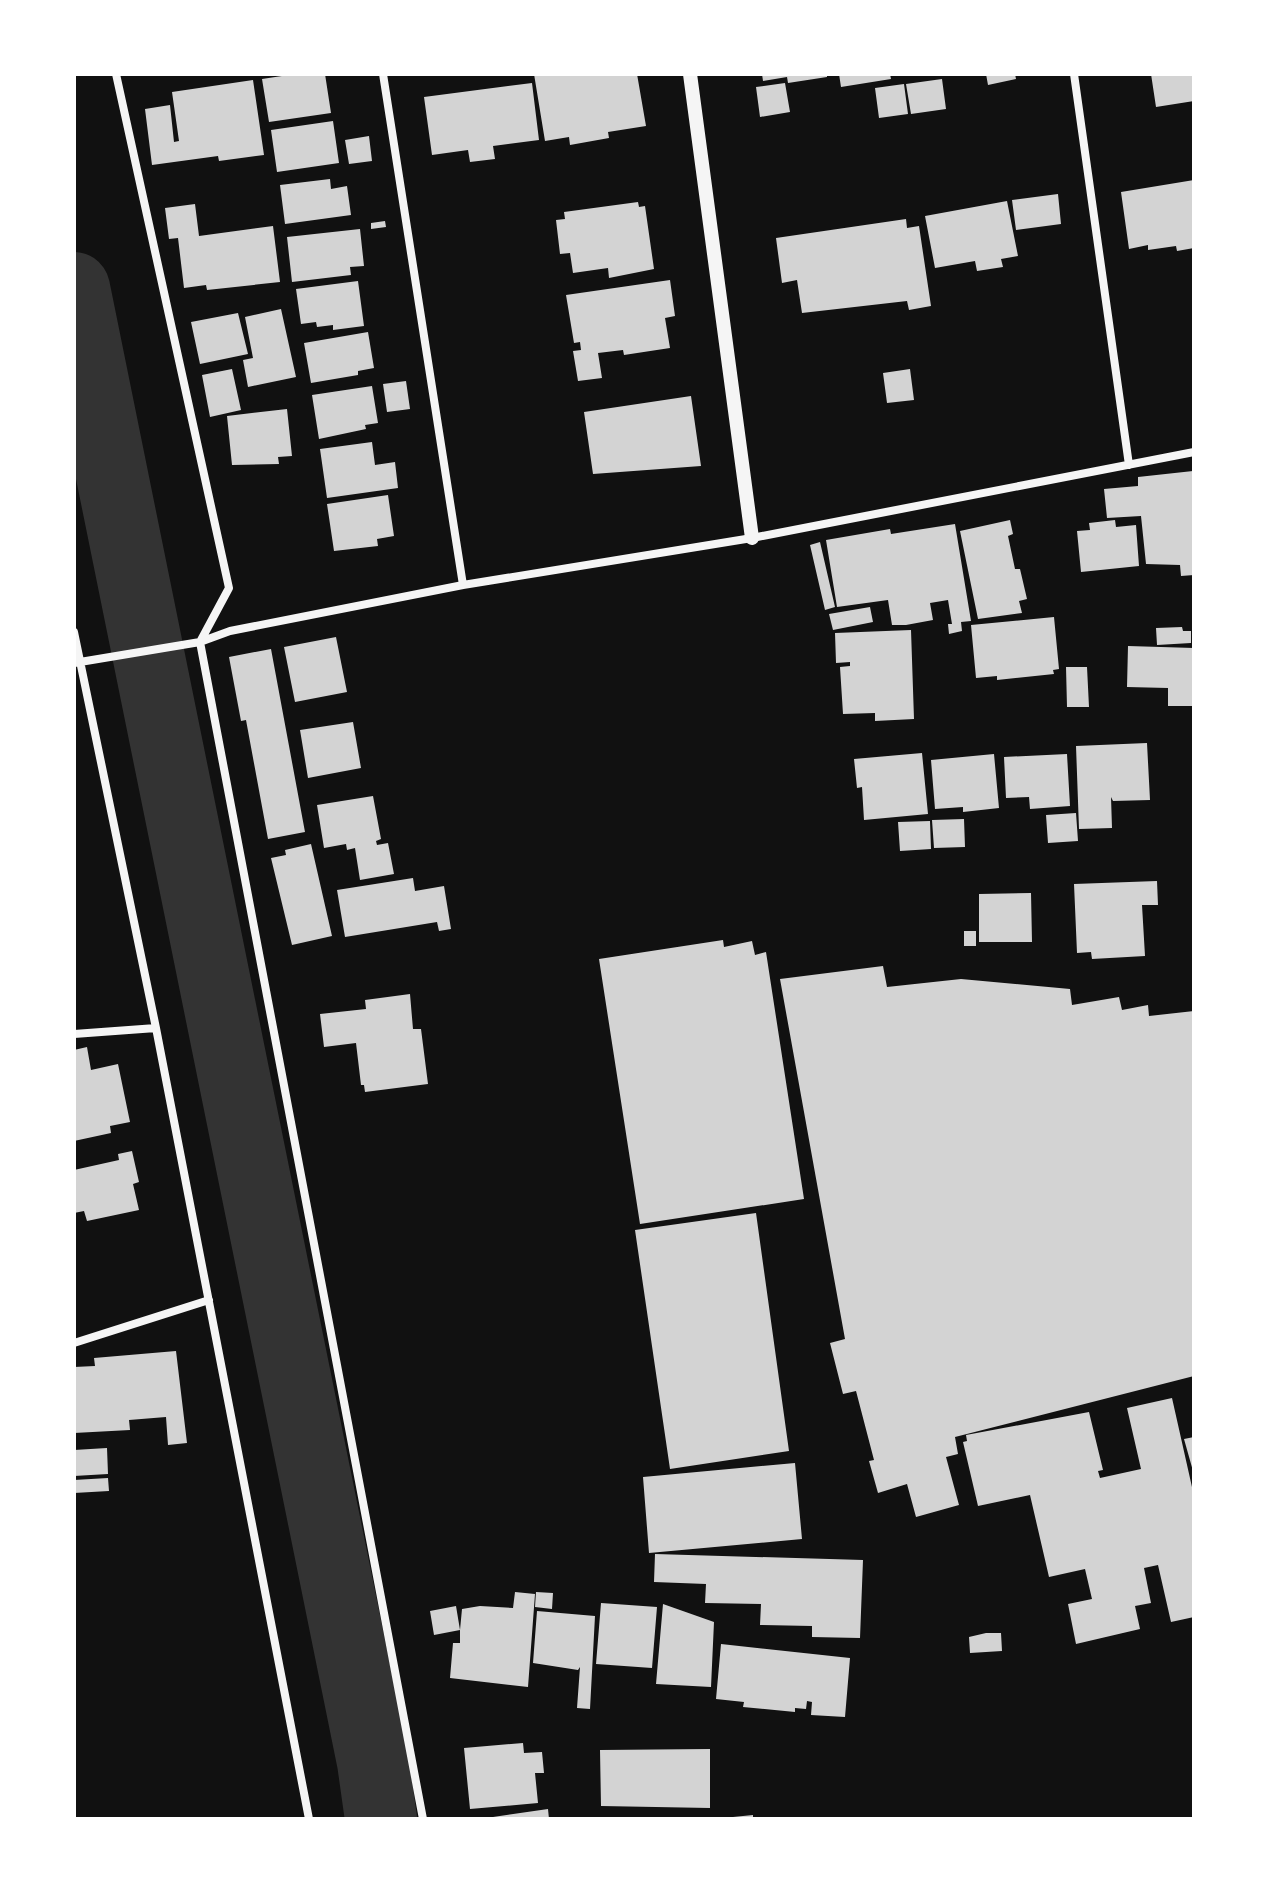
<svg xmlns="http://www.w3.org/2000/svg" width="1268" height="1893" font-family="Poppins,sans-serif">
<style>
.lines{fill:none;stroke-linecap:round;stroke-linejoin:round}
.river{stroke:#333;stroke-width:72}
.building{fill:#d3d3d3}
.minor{stroke:#f5f5f5;stroke-width:8}
.tertiary{stroke:#f5f5f5;stroke-width:14}
</style>
<rect width="100%" height="100%" fill="#111"/>
<g class="lines">
<path class="river" d="M74 288 373 1762 381 1819"/>
</g>
<path class="building" d="M295 74H325L331 113 269 122 262 79Z
M534 74H637L646 126 608 132 609 138 570 145 569 137 545 141Z
M762 74H827V77L788 83 787 77 763 81Z
M839 74H890L891 79 841 87Z
M986 74H1015L1016 79 988 85Z
M1151 74H1194V101L1156 107Z
M942 79 946 109 911 114 906 84Z
M253 80 264 155 219 161 218 156 152 165 145 109 170 105 174 142 179 141 172 92Z
M532 83 539 140 493 146 495 159 470 162 468 150 432 155 424 97Z
M785 83 790 112 760 117 756 87Z
M904 84 908 114 879 118 875 88Z
M333 121 339 163 277 172 271 130Z
M369 136 372 161 349 164 345 140Z
M330 179 331 189 347 186 351 215 285 224 280 185Z
M1194 180V248L1177 251 1176 246 1148 250V245L1129 249 1121 192Z
M1058 194 1061 224 1016 230 1012 200Z
M1007 201 1018 256 1001 259 1003 267 977 271 975 261 935 268 925 216Z
M638 202 639 207 645 206 654 269 609 278 608 268 573 273 570 253 560 254 556 220 565 219 564 212Z
M195 204 199 236 273 226 280 282 207 290 206 285 184 288 178 238 169 239 165 208Z
M906 219 907 228 919 226 931 306 909 310 907 301 802 313 797 280 782 283 776 238Z
M385 221 386 227 371 229V223Z
M360 229 364 266 350 267 351 275 292 282 287 237Z
M670 280 675 316 665 318 670 348 624 355 623 350 598 353 602 378 578 381 573 351 581 350 580 342 574 343 566 295Z
M358 281 364 326 333 330V325L317 327 316 322 301 324 296 289Z
M281 309 296 377 248 387 243 360 253 358 245 317Z
M238 313 248 354 200 364 191 322Z
M368 332 374 368 358 371V375L311 383 304 343Z
M232 369 241 410 210 417 202 375Z
M910 369 914 400 887 403 883 373Z
M406 381 410 409 387 412 383 384Z
M372 386 378 423 365 425 366 429 319 439 312 395Z
M691 396 701 466 593 474 584 412Z
M287 409 292 456 278 457 279 464 232 465 227 416Z
M372 442 375 465 395 462 398 488 327 498 320 449Z
M1193 471 1194 575 1181 576 1180 565 1146 564 1141 516 1107 518 1104 489 1138 486V477Z
M388 495 394 536 377 539 378 546 334 551 327 504Z
M1010 520 1013 534 1008 536 1015 569H1020L1027 599 1019 601 1022 613 978 619 960 531Z
M1115 520 1116 527 1136 525 1139 566 1081 572 1077 531 1090 530 1089 523Z
M955 524 971 621 961 622 962 631 949 634 948 624H952L948 600 930 603 933 620 906 625H892L888 600 837 607 826 540 890 529 891 534Z
M820 542 835 607 825 610 810 545Z
M870 607 873 622 833 630 829 614Z
M1054 617 1059 669 1053 670 1054 674 997 680V676L976 678 971 625Z
M1182 627 1183 631H1191V643L1157 645 1156 628Z
M911 630 914 719 875 721V713L843 714 840 667 850 666V662L836 663 835 633Z
M336 637 347 692 295 702 284 647Z
M1128 646 1194 648V706H1168V688L1127 687Z
M271 649 305 832 268 839 246 720 241 721 229 657Z
M1066 667H1087L1089 707H1067Z
M353 722 361 768 308 778 300 730Z
M1147 743 1150 800 1113 801 1111 797 1112 828 1079 829 1076 746Z
M922 753 928 814 864 820 862 787 857 788 854 759Z
M994 754 999 808 963 812V807L935 809 931 760Z
M1067 754 1070 806 1030 809 1029 797 1006 798 1004 757Z
M373 796 381 839 376 841 377 845 388 843 394 874 360 880 355 848 347 850 346 844 324 848 317 805Z
M1076 813 1078 841 1048 843 1046 815Z
M964 819 965 847 934 848 932 820Z
M930 821 931 849 900 851 898 822Z
M311 844 332 936 292 945 271 858 286 855 285 850Z
M413 878 415 891 444 886 451 929 439 931 437 922 345 937 337 890Z
M1157 881 1158 905H1142L1145 956 1092 959 1091 952 1077 953 1074 884Z
M1031 893 1032 942H979V894Z
M964 931H976V946H964Z
M723 940 724 947 752 941 755 955 766 952 804 1199 640 1224 599 959Z
M883 966 887 987 961 979 1070 989 1072 1005 1119 997 1122 1010 1148 1005 1149 1016 1194 1011V1376L955 1437 958 1454 946 1457 959 1505 916 1517 907 1484 878 1493 869 1461 874 1460 856 1391 843 1394 830 1343 845 1339 780 979Z
M410 994 413 1029H421L428 1084 365 1092 364 1085H361L356 1043 324 1047 320 1014 366 1009 365 1000Z
M87 1047 91 1070 118 1064 130 1122 110 1126 111 1133 74 1141V1050Z
M132 1151 139 1182 133 1184 139 1210 87 1221 84 1211 74 1213V1170L119 1160 118 1154Z
M756 1213 789 1451 670 1469 635 1230Z
M176 1351 187 1443 168 1445 166 1417 129 1420 130 1430 74 1433V1367L95 1366 94 1358Z
M1172 1398 1194 1496V1617L1171 1622 1158 1565 1144 1568 1151 1603 1135 1606 1140 1629 1076 1644 1068 1604 1092 1599 1085 1569 1049 1577 1030 1495 978 1506 963 1442 967 1441 966 1435 1089 1412 1103 1470 1098 1471 1100 1478 1141 1469 1127 1408Z
M1194 1437V1471H1193L1184 1439Z
M107 1448 108 1474 74 1476V1450Z
M795 1463 802 1539 649 1553 643 1477Z
M108 1478 109 1491 74 1493V1480Z
M655 1554 863 1560 860 1638 812 1637V1626L760 1625 761 1604 705 1603 706 1584 654 1582Z
M515 1592 535 1594 528 1687 450 1678 453 1643H460V1630L434 1635 430 1611 456 1606 460 1630 462 1609 480 1606 513 1608Z
M536 1592 553 1593 552 1609 535 1607Z
M601 1603 657 1607 652 1668 596 1664Z
M663 1604 714 1622 711 1687 656 1684Z
M537 1611 595 1616 590 1709 577 1708 580 1667 578 1670 533 1663Z
M986 1633H1001L1002 1651 970 1653 969 1637Z
M721 1644 850 1658 845 1717 811 1715 812 1702 807 1701 806 1709 795 1708V1712L743 1707 744 1702 716 1699Z
M523 1743 524 1753 542 1752 544 1773H535L538 1803 470 1809 464 1748Z
M710 1749V1808L601 1806 600 1750Z
M548 1809 549 1819H493V1817Z
M753 1815V1819H733V1817Z"/>
<g class="lines">
<path class="minor" d="M116 74 229 588 200 642 423 1819
M383 74 463 585
M1074 74 1129 465
M74 632 156 1028 309 1819
M74 663 200 642 230 631 463 585 752 538 1194 452
M74 1034 156 1028
M74 1343 209 1300"/>
<path class="tertiary" d="M690 74 752 538"/>
</g>
<rect width="1268" height="1893" fill="none" stroke="#ffffff" stroke-width="152"/>
</svg>
